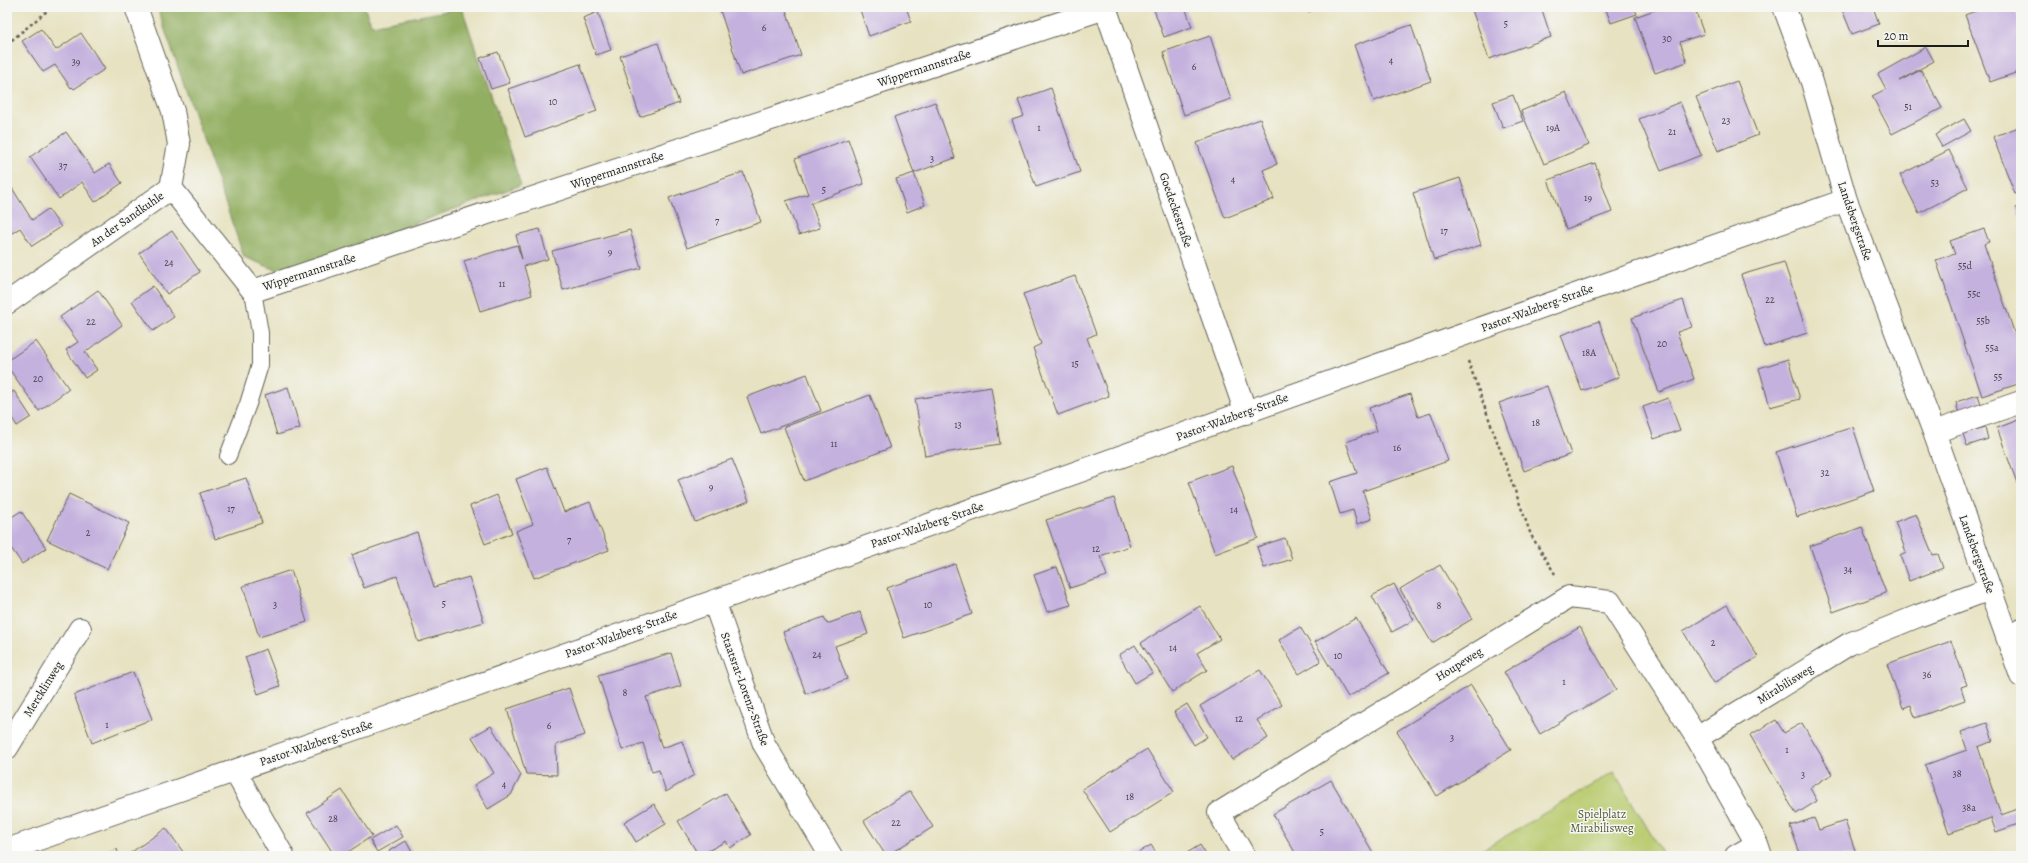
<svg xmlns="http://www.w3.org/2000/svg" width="2028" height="863" font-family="Alegreya,serif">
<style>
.green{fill:#b8ca6d;stroke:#6a7344}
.forest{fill:#92ae60;stroke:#57653e}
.building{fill:#c4b1de}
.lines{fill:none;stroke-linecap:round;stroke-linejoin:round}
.lane-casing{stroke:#636156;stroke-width:18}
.street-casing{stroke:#636156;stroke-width:24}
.path{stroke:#636156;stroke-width:2.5;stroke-dasharray:3 3;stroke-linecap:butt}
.lane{stroke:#fff;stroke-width:16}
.street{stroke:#fff;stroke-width:22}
.labels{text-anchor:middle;stroke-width:3;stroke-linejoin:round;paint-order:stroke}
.number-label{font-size:10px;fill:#46414c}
.street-label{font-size:12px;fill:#1c1c1c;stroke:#f6f6f2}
.park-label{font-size:12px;fill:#535938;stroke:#f6f6f2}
</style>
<rect width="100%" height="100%" fill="#f6f6f2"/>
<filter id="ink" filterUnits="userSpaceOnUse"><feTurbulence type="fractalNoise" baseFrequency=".025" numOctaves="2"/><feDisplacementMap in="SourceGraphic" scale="8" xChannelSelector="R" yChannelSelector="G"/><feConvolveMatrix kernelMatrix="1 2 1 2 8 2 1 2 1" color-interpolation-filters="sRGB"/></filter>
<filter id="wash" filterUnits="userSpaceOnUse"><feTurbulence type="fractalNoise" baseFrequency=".012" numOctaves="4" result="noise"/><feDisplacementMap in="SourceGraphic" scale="16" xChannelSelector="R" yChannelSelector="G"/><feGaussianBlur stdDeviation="0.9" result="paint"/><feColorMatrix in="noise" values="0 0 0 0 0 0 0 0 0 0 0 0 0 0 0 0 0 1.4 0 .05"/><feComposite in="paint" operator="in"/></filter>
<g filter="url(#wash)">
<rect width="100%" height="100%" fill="#e7e2c1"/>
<path class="green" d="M1614 772 1664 856H1472Z"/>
<path class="forest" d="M157 7H364L372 25 462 8 521 185 281 272 244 257Z"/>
<g id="blocks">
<path class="building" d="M719 7H785L801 55 741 75Z
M859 7H906L911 21 869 36Z
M1153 7H1185L1192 27 1164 37Z
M1306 7H1321L1308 12Z
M1471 7H1541L1551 37 1489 59Z
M1605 7H1634L1637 14 1611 23Z
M1663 7H1694L1704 34 1680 42 1687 62 1655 73 1635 17Z
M1841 7H1873L1879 24 1852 34Z
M1986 7H2014L2021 26V71L1990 82 1965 15Z
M598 12 611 50 596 55 583 18Z
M1411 25 1431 81 1374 101 1354 45Z
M41 29 56 50 81 33 105 69 74 89 72 87 71 88 55 65 43 72 22 41Z
M1210 36 1231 99 1184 115 1163 52Z
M658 43 679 103 640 117 620 56Z
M1926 47 1934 61 1899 81 1921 70 1942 108 1892 134 1872 96 1886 89 1878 74Z
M498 52 510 83 491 89 480 58Z
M580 64 597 111 525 137 508 89Z
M1737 81 1758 135 1718 151 1696 97Z
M1051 88 1080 172 1036 187 1012 120 1024 116 1018 100Z
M1566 92 1589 145 1544 164 1521 111Z
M1513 95 1523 121 1503 128 1493 102Z
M935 102 955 158 914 173 925 205 907 212 896 179 914 173 894 117Z
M1680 102 1701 155 1661 171 1639 119Z
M1260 119 1277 164 1263 170 1274 199 1225 218 1197 143Z
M1964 119 1971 131 1942 147 1935 135Z
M2021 126V192L2015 194 1993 137Z
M66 132 95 173 109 164 122 183 95 202 82 182 59 199 30 157Z
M848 139 864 184 811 203 820 228 799 235 786 201 808 194 795 159Z
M1949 150 1968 188 1919 213 1900 175Z
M1595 163 1612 212 1566 229 1548 180Z
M743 172 761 222 687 248 669 198Z
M1460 178 1481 245 1434 260 1413 193Z
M7 180 32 220 48 209 61 227 32 246 20 228 7 236Z
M2021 206V220L2016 208Z
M540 229 548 259 524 266 532 295 480 311 464 261 517 245 522 259 516 235Z
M1984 229 1989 242 1984 244 2021 352V383L1982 396 1936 260 1955 254 1950 241Z
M630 230 641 268 563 290 552 251Z
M172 231 200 272 167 294 139 253Z
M1784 262 1807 333 1765 347 1741 275Z
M1075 276 1096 334 1087 338 1109 396 1058 415 1033 348 1041 344 1023 294Z
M153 286 174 317 153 331 132 301Z
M98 290 122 325 85 352 97 370 85 378 66 350 78 342 60 317Z
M1683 300 1692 327 1677 332 1694 379 1659 392 1632 318Z
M1599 321 1619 377 1582 391 1561 335Z
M36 341 69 389 39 411 7 366V361Z
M1788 359 1800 399 1770 407 1759 368Z
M807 374 821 411 761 434 747 397Z
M1547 386 1571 454 1524 471 1499 403Z
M288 387 300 428 277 435 265 395Z
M991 387 1000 444 925 456 915 399Z
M14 391 31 417 17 426 7 410V396Z
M1410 394 1418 417 1431 413 1448 461 1363 491 1372 519 1357 524 1353 510 1340 514 1330 482 1357 473 1346 442 1377 431 1369 408Z
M870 395 890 448 804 481 784 427Z
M1978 395 1982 407 1959 414 1956 402Z
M1668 398 1680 430 1654 439 1643 407Z
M2021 419V494L1997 428Z
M1853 427 1874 491 1797 517 1776 452Z
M1985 427 1988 439 1967 446 1963 434Z
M732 459 749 501 695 522 678 480Z
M1232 466 1258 538 1215 554 1189 482Z
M547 467 564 512 590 502 609 550 534 578 516 531 533 524 516 479Z
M246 478 262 523 215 539 200 493Z
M69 494 129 523 107 569 47 540Z
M497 495 512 533 485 544 470 506Z
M1114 498 1130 546 1100 556 1107 576 1070 588 1046 520Z
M21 511 46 548 22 564 7 542V520Z
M1916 514 1933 555 1938 554 1943 568 1909 581 1900 555 1906 552 1895 522Z
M1862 527 1886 593 1833 612 1810 546Z
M417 532 434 587 469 577 484 622 418 642 397 576 364 588 352 555Z
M1285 538 1292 559 1264 568 1257 547Z
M955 564 972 614 904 638 887 588Z
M1440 565 1472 619 1432 643 1400 589Z
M1057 567 1071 605 1047 612 1034 575Z
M291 570 307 622 259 637 243 586Z
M1394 584 1414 620 1392 632 1372 596Z
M1727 605 1758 657 1714 683 1683 631Z
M1200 606 1220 639 1197 653 1207 670 1172 692 1141 643Z
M860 612 868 634 835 646 847 679 806 694 783 632 824 617 827 624Z
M1356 618 1389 673 1348 697 1315 642Z
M1300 627 1321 661 1299 674 1279 640Z
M1580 627 1616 689 1540 734 1504 672Z
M1951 641 1967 685 1961 687 1965 700 1915 718 1911 705 1903 708 1887 664Z
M1135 645 1152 673 1135 683 1119 655Z
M266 649 280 686 258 694 245 657Z
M671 653 681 686 646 697 662 748 682 741 694 775 666 792 659 770 652 772 643 743 622 750 598 675Z
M1260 670 1282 705 1257 720 1268 738 1232 760 1200 706Z
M133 672 152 719 92 743 74 695Z
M1471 685 1511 750 1437 796 1397 731Z
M569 688 585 735 556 745 557 775 526 774 507 709Z
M1187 704 1207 737 1194 745 1174 712Z
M1776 720 1784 733 1802 723 1832 774 1810 788 1817 801 1796 814 1750 735Z
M1987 723 1993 741 1978 747 2001 815 2018 809 2021 823 1996 832 1991 818 1949 833 1925 765 1967 750 1961 732Z
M491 726 521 775 511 795 488 809 474 785 494 773 472 737Z
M1147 749 1174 792 1110 832 1082 789Z
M1331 780 1375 856H1297L1273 814Z
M342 790 372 836 342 856H335L307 813Z
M910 791 933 827 886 856 864 821Z
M726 793 751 835 730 848 726 841 699 856 678 821Z
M654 804 666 824 636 842 624 822Z
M1814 818 1819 830 1845 821 1857 856H1801L1790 826Z
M396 825 403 837 377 852 370 840Z
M166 828 186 856H126Z
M406 841 414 856H391L389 851Z
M1151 845 1158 856H1133Z
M1200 845 1207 856H1182Z
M117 849 119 856H100Z"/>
</g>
</g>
<g filter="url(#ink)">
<use href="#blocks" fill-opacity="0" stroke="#636156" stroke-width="1"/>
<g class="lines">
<defs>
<path id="lane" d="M228 456 248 404 260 365V333L253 291
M2006 635 2021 627"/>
<path id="street" d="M1105 7 1246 413
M1784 7 1812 82 1846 200 1934 432 2021 676
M171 188 253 291 1105 8
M7 303 171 188 179 144 173 111 136 7
M1934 432 2021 402
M714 601 764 744 831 856
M7 748 80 629
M235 771 283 856
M7 850 386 718 1572 296 1846 200
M1244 856 1219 813 1569 597 1610 602 1697 738
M1736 856 1757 844
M1761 856 1757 844 1697 738 1849 644 1918 616 1990 589"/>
</defs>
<use href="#lane" class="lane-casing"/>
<use href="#street" class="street-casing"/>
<path class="path" d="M7 44 52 7
M1468 361 1531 535 1555 574"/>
<use href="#lane" class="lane"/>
<use href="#street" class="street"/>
</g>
</g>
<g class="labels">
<g class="number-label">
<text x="1506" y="27">5</text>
<text x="764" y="31">6</text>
<text x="1667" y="42">30</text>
<text x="1391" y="64">4</text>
<text x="76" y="65">39</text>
<text x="1194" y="70">6</text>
<text x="553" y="105">10</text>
<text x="1908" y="110">51</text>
<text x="1726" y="124">23</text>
<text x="1039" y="131">1</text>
<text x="1553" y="131">19A</text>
<text x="1672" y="135">21</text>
<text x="932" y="162">3</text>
<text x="63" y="169">37</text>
<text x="1233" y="183">4</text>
<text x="1935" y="186">53</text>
<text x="824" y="193">5</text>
<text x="1588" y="201">19</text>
<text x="717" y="224">7</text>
<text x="1444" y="234">17</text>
<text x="610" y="255">9</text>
<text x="169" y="266">24</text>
<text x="1965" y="269">55d</text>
<text x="502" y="287">11</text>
<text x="1974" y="297">55c</text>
<text x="1770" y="303">22</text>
<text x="1983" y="324">55b</text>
<text x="91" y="325">22</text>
<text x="1662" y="347">20</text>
<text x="1992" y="351">55a</text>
<text x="1589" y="356">18A</text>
<text x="1075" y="367">15</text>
<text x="1998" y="380">55</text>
<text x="38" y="382">20</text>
<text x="1536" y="426">18</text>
<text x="958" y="428">13</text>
<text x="834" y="447">11</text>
<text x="1397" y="451">16</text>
<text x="1825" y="476">32</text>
<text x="711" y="490">9</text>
<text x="231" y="512">17</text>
<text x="1234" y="513">14</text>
<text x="88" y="536">2</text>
<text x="569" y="543">7</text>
<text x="1096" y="552">12</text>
<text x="1848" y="573">34</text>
<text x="444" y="607">5</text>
<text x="275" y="608">3</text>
<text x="928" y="608">10</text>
<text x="1439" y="609">8</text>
<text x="1713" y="646">2</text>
<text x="1173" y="651">14</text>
<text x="817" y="658">24</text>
<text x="1338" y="659">10</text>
<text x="1927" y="678">36</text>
<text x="1564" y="685">1</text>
<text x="625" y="696">8</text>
<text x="1239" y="722">12</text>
<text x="107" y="728">1</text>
<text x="549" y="729">6</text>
<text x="1452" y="741">3</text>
<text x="1787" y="753">1</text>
<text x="1957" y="777">38</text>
<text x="1803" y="778">3</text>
<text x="504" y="788">4</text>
<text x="1130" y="800">18</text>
<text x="1969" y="811">38a</text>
<text x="333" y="822">28</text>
<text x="896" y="826">22</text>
<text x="1322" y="835">5</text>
</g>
<g class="street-label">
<text transform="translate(924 68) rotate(-18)" y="4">Wippermannstraße</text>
<text transform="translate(617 170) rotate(-18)" y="4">Wippermannstraße</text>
<text transform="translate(1176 210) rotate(71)" y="4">Goedeckestraße</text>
<text transform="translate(127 219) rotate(-35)" y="4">An der Sandkuhle</text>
<text transform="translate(1855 221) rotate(71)" y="4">Landsbergstraße</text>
<text transform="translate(309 272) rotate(-18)" y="4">Wippermannstraße</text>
<text transform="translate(1537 308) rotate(-20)" y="4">Pastor-Walzberg-Straße</text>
<text transform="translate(1232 417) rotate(-20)" y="4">Pastor-Walzberg-Straße</text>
<text transform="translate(927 525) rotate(-19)" y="4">Pastor-Walzberg-Straße</text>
<text transform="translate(1977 554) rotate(70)" y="4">Landsbergstraße</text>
<text transform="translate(621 634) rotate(-20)" y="4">Pastor-Walzberg-Straße</text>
<text transform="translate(1459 664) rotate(-32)" y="4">Houpeweg</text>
<text transform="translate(1785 684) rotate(-32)" y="4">Mirabilisweg</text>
<text transform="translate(43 689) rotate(-58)" y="4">Mercklinweg</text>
<text transform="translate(745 689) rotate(70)" y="4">Staatsrat-Lorenz-Straße</text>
<text transform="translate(316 743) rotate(-19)" y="4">Pastor-Walzberg-Straße</text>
</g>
<g class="park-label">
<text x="1602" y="818">Spielplatz<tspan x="1602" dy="14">Mirabilisweg</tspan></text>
</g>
</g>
<rect width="2028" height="863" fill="none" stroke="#f6f6f2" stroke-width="24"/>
<path d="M1878 40v6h90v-6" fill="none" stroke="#1c1c1c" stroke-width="2"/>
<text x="1884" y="40" font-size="12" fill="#1c1c1c" stroke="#f6f6f2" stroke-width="3" paint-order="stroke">20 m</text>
</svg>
